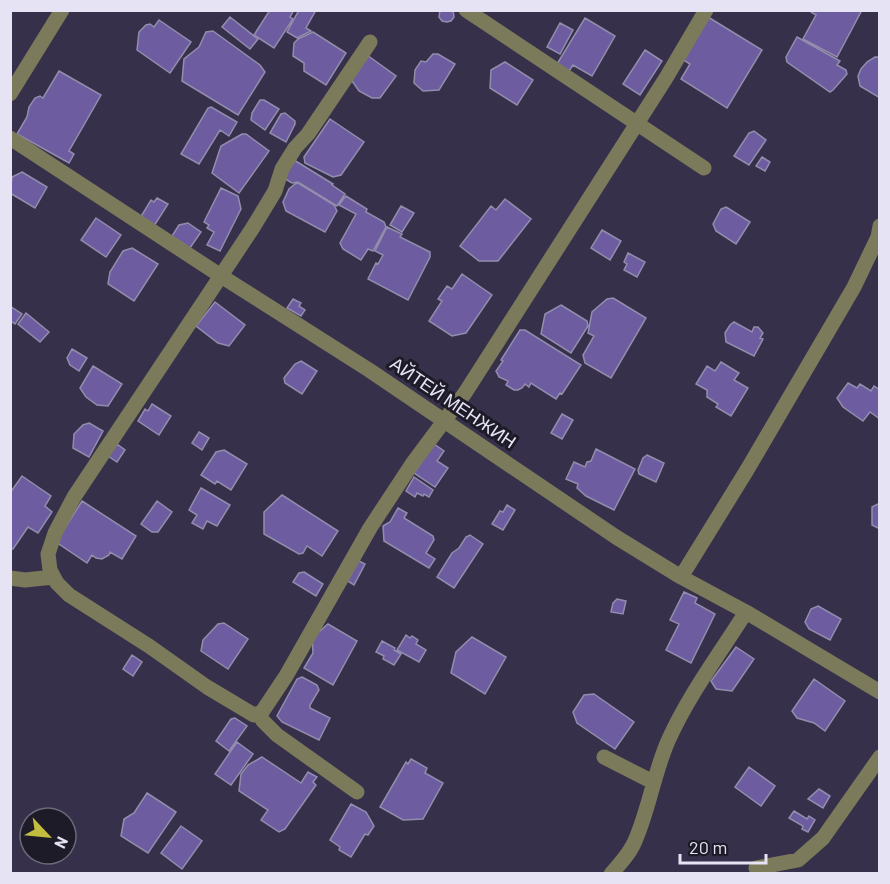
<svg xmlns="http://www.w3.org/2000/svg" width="890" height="884" font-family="Barlow,sans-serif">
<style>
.building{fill:#6d5da0;stroke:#938dad;stroke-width:1.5}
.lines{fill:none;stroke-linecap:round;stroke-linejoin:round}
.minor{stroke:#7b7a5a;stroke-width:15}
.labels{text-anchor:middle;stroke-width:6;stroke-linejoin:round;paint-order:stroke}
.street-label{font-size:18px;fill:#e6e3f4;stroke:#1d1b27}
</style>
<rect width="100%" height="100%" fill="#36304b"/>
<path class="building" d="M270 10H294L290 17 293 19 274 48 254 35Z
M299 10H316L306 28 311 31 297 38 287 32Z
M440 10H453L454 17 451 21 447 22 442 21 439 17Z
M812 10H862L837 57 803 39 816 15 811 12Z
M230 17 258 39 250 49 222 27Z
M708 17 762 50 727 108 681 79 690 64 682 59Z
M585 18 615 36 592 76 573 65 569 71 557 64Z
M159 20 191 42 170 73 137 50 139 32 146 25 150 24 154 27Z
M560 23 573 30 560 54 547 47Z
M213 31 260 65 265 72 238 115 182 81 184 59 199 47 206 32Z
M313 32 346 53 326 85 304 71V63L293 56 294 43 298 39Z
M797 37 840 61 837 65 846 70 847 74 833 90 830 92 787 62 786 57Z
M645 50 662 61 640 95 623 84Z
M433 54H438L455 64 439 90 423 91 414 83 415 70 421 61 426 62Z
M367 55 396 76 380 98H372L359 91 350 78Z
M875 57H880V98L860 86 858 76 861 69 867 62Z
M505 62 533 80 517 105 490 88 491 70Z
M59 71 101 95 69 151 74 154 69 163 17 134 27 117 29 107 35 98 40 96 43 98Z
M260 100H264L279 109 265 130 251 120 252 113Z
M211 107 237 122 229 136 220 130 199 164 181 154 208 108Z
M285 113 295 121V124L286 142 270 133 281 114Z
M330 119 364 142 341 175 333 177 305 163 304 157Z
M754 131 766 140 749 165 734 156 749 133Z
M242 134H246L269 151 239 193 212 173 221 146Z
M762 157 770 162 765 171 756 166Z
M294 160 333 184 332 185 345 194 337 206 298 182 292 183 282 177Z
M22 172 47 187 35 208 10 193 12 177Z
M298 183 334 205 337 211 325 232 286 211 283 202 289 189 295 184Z
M221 188 238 196 241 209 220 251 207 245 214 232 207 228 209 225 204 222Z
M346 196 367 209 366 212 384 222 386 227 373 251 368 249 361 260 343 249 340 243 356 214 339 205 344 198Z
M157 198 168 204 154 226 140 218 151 200 154 202Z
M505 199 531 219 498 261H479L460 246 491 206 496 210Z
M401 206 414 213 402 232 390 225Z
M726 207 750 222 736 244 716 231 713 224 721 209Z
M96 218 121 235 106 257 81 240Z
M188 223 201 232 190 248 172 236 179 225Z
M387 227 402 234 400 237 430 252V257L408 300 368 279 376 263 378 264 383 255 375 251Z
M602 230 621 241 610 260 591 248Z
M132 248 158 264 134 301 108 284 110 272 123 251Z
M628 253 645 262 637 277 624 270 627 264 624 262Z
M462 274 492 295 466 333 452 336 429 321 442 301 438 299 447 286 452 289Z
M613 298 646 318 611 378 585 363 583 355 594 336 588 333 592 312 607 299Z
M293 299 301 303 299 306 305 310 301 316 287 308Z
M215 302 245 325 229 346 218 343 196 326Z
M561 305 587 321 588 326 571 353 541 334 545 314Z
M10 306 22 314 15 324 12 322 10 324Z
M26 313 49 332 40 342 18 324Z
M734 322 752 332 754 327H758L763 333 760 338 763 339 754 356 726 342 725 333 730 325Z
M520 330H525L581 365 562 394 560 393 556 399 531 383 529 387 525 384 522 388 518 390H514L506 385 508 381 499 377 496 371 503 361 501 360Z
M72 349 87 358 79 371 70 365 67 358Z
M301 361 317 371 302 394 285 383 284 378 295 364Z
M721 362 739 373 734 380 748 388 731 416 716 407 718 404 707 397V390L696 384 707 366 715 371Z
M93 366 122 384 108 406 97 405 86 397 80 388Z
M848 383 857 388 860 384 871 391 874 386 880 390V419L870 412 863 421 843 407 837 398Z
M152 404 171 416 159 435 138 421 145 409 148 411Z
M562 414 573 420 562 439 551 433Z
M89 423 103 431 89 457 73 448 74 434 83 425Z
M199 432 209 438 202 450 192 443Z
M117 444 125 450 117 462 108 456Z
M434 444 444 451 437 461 448 468 435 487 414 473Z
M596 449 635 469 614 510 586 496 577 488 578 484 566 479 574 462 585 467 587 462 591 461Z
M224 450 247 464 231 490 217 481 215 484 201 475 216 452Z
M647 455 664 463 656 482 639 474 638 470 643 458Z
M22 476 51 496 45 506 52 512 38 533 28 527 13 549H10V493Z
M414 477 433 490 429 497 424 494 423 496 417 493 415 497 406 491Z
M201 488 230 505 217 526 207 521 203 529 192 523 197 515 189 510Z
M282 495 338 531 322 556 307 546 303 553 299 554 264 534V512Z
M82 501 136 536 122 559 110 552 109 555 102 559 96 558 92 555 87 563 56 542Z
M157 501 172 512 158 532H152L141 524Z
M880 503V529L872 525V507Z
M507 505 515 510 503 530 492 524 500 511 503 512Z
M398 508 407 513 404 518 433 536 434 540 426 553 435 559 429 568 384 541 383 526 390 522Z
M470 535 483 544 454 588 437 577 452 553 459 548 466 537Z
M357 560 365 564 354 585 346 580Z
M304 572 323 584 316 596 293 582 299 573Z
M684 592 697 598 695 603 715 614 691 663 666 650 679 624 670 620Z
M617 599 626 601 623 614 611 612 613 603Z
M818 606 841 619 830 640 809 629 805 622 811 609Z
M224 623 248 639 228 669 201 651 203 640 218 624Z
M328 624 357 641 333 685 304 668 313 653 312 638Z
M406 635 410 638 412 636 418 640 416 644 426 650 419 662 397 650Z
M472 637 506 657 485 694 451 673 456 652Z
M382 641 395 648 394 650 401 654 394 665 383 659 384 656 376 652Z
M736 647 754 659 732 691 716 689 711 681Z
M132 655 142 662 133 676 123 669Z
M302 677 317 685 319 690 310 705V708L330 718 319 740 282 722 277 716 297 679Z
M814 679 845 701 825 731 814 723 797 718 792 711Z
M594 694 634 722 615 749 577 723 573 712 584 695Z
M235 718 247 726 229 751 216 741 231 719Z
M237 742 253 754 231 785 215 774Z
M262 757 301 783 308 772 317 777 313 782 316 785 285 829 279 832 261 820 268 810 239 791 241 774 248 765Z
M411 759 427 768 425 773 443 783 423 819 403 820 380 807 406 762 408 764Z
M749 767 775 786 761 806 735 787Z
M819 789 830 796 823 808 808 799Z
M147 793 176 812 148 853 121 836 124 819 134 813Z
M351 804 366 812 374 826 368 835 365 834 351 857 339 850 340 847 330 840Z
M794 811 807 819 809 816 815 820 808 832 802 829 803 826 789 818Z
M181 826 202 841 182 869 161 853Z"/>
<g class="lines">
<path class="minor" d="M466 10 704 168
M370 42 308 134 295 148 282 169 275 191 252 229 74 497 55 533 48 554 50 570 57 583 69 595 149 646 207 687 254 715 262 712 286 676 370 528 412 464 465 393 666 78 706 10
M10 94 62 10
M10 138 221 276 369 370 616 537 681 577 746 612 880 692
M681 577 747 470 854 287 878 237 880 226
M10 578 25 580 54 577
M259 714 263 721 277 735 357 792
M604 757 653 782
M756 868 798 860 823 838 880 757
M611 874C620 864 630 853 635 841 649 809 654 773 668 741 688 696 720 653 746 612"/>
</g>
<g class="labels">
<g class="street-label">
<text transform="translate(453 403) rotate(34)" y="6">АЙТЕЙ МЕНЖИН</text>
</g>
</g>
<rect width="890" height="884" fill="none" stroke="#e6e3f4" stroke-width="24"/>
<g transform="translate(48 836) rotate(116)"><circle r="28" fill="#1d1b27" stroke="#6d6b79" stroke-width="1.5"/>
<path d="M0-4.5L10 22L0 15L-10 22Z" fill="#c2bd3f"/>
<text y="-9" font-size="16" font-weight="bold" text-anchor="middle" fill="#e6e3f4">N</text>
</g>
<path d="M680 854v9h86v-9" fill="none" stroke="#e6e3f4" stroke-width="3"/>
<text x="689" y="854" font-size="18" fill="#e6e3f4" stroke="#1d1b27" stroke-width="4.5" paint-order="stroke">20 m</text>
</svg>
